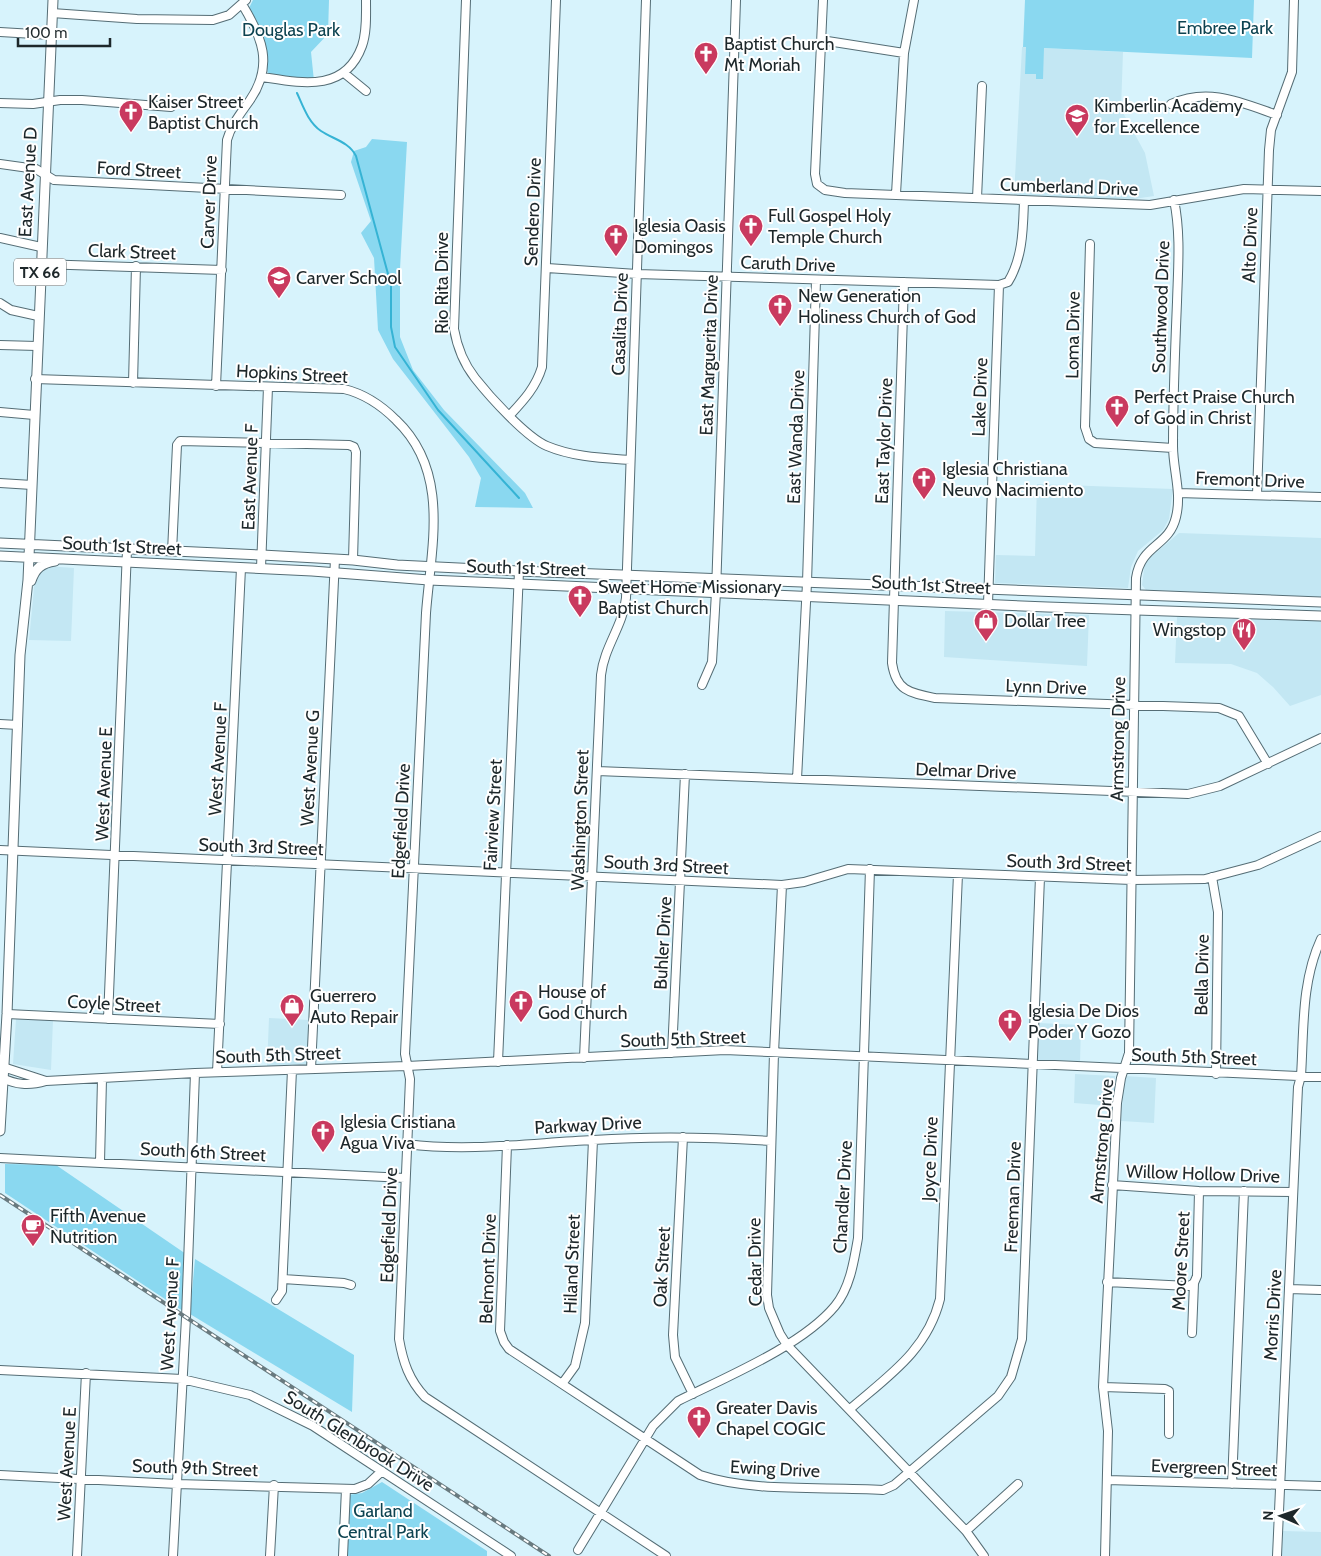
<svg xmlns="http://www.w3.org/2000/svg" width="1321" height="1556" font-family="Cabin,sans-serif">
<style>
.built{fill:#c3e7f3}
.green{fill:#8ad8f0}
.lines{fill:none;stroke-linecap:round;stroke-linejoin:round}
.stream{stroke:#36b3d4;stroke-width:2}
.minor-casing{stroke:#556d75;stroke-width:10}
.major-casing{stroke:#556d75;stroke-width:11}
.minor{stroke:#fff;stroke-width:8}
.major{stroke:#fff;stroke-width:9}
.rail-casing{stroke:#697a7f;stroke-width:4}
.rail{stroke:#fff;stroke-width:2;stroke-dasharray:5.5;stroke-linecap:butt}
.labels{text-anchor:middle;stroke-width:4;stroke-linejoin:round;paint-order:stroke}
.shield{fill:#fff;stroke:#61686a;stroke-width:1}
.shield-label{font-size:16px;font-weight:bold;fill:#1d272a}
.park-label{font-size:18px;fill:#0d4351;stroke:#fff}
.poi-label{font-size:18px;fill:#1d272a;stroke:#fff;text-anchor:start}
.street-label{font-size:18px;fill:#1d272a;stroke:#fff}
</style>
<rect width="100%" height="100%" fill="#d7f3fc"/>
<path class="built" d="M1022 47 1123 52 1121 109 1145 153 1154 196 1134 199 1014 196Z
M1037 484 1173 489 1169 519 1163 530 1138 551 1131 567 1128 588 995 583 996 555 1035 556Z
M1179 533 1321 538V597L1146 590 1142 585 1145 562Z
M46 566 74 568 71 641 29 640 35 578Z
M945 611 1089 615 1087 666 944 657Z
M1177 617 1321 621V695L1290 706 1273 687 1257 673 1231 664 1175 663Z
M269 1018 309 1020 307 1064 267 1067Z
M16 1019 53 1020 51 1070 13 1064Z
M1039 1023 1081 1025 1080 1063 1037 1061Z
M1075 1074 1115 1076 1113 1106 1074 1103Z
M1124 1076 1156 1078 1154 1123 1121 1121Z
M1283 1531 1321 1532V1556H1282Z"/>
<path class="green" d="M253 0H329L328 34 311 52 314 81 268 74 261 32 249 8Z
M1025 0H1254L1252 58 1044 48 1043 79H1036V74H1025L1026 47H1023Z
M372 139 407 142 400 269V337L413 370 444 410 525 493 533 508 475 507 481 478 469 457 393 359 378 330 374 258 361 233 371 221 351 162 354 151 366 147Z
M5 1164 56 1165 186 1254 183 1311 5 1193Z
M195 1259 354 1355 352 1412 190 1314Z
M382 1482 487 1551V1556H338L341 1496 362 1493Z"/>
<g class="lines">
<path class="stream" d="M297 93C303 106 308 122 321 131 333 139 349 142 356 156L391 285V327L395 347 438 410 519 498"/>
<defs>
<path id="minor" d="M466 0 454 329C457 346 464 364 475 378 490 397 526 437 547 446 573 457 602 458 630 460
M823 0 815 174 817 184 825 190 845 193 1150 205 1244 189 1321 191
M52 13 137 19 213 20 229 15 246 0
M0 32 51 35
M821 40 904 53
M344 73 366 91
M262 77C301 83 345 93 362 46 367 32 366 15 366 0
M0 103 33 104 60 100H82L171 107
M1171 104C1208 87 1240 102 1277 115
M0 164 36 169 54 180 341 195
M896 194 904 53 914 0
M977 198 982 86
M0 238 41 247
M1090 244 1085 427 1089 439 1095 443 1173 448
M40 264 222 270
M547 268 637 274 999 285 1008 282C1023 258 1023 228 1024 201
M904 282 892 663C896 691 910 693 935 698L1219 708 1239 716 1268 764
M0 303 11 310 38 316
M0 345 37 346
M35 379 344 389C365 394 381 405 396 420 451 472 431 547 426 613L405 1054 410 1079 399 1339C403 1362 409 1380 425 1397L666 1556
M133 383 136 266
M216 386 227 140C231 125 241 113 250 100 274 65 262 37 242 4
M0 412 34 415
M510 415C524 400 536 387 542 367L556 0
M0 483 32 485
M1178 493 1321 497
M1257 495 1269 150 1271 130 1292 72 1294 0
M172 552 177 445 180 441 349 445 354 447 356 452 353 560
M261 568 268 387
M988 604 999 285
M702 685 712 662 716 592 736 0
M0 724 18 725
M597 771 1188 794 1220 786 1321 738
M797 779 807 583 816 280
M0 850 782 885 804 882 848 869 1132 880 1205 879 1258 865 1321 836
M1212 877 1218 912 1216 1074
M782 885 774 1053 767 1295 769 1308 780 1334 787 1345 966 1531 984 1556
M7 1014 220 1024
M108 1019 127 550
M672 1053 685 774
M584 1058 601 675C604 647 623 626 626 598L646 0
M498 1062 519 571
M0 1066 46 1081
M311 1069 335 559
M217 1072 241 568
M0 1077C16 1085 29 1086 46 1081L195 1073 407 1066 725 1050 1321 1077
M683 1137 673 1335 675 1357 693 1394
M407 1144C468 1152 531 1143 593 1140 652 1136 711 1137 771 1141
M507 1145 500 1331 504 1342 509 1349 700 1475C754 1493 825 1486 883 1490L894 1485 998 1396 1011 1377 1022 1339 1040 877
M0 1158 405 1178
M100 1162 102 1079
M1112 1185 1199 1191 1293 1192
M283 1279 344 1283 351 1285
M1107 1282 1189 1286 1194 1283
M1289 1289 1321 1290
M276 1300 282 1291 292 1070
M1192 1333 1194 1283 1197 1276 1199 1191
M0 1370 182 1379 250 1395 313 1426 511 1556
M562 1384 575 1366 585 1323 593 1140
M1103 1387 1165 1389 1169 1391V1434
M850 1409C888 1376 927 1351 940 1299L958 874
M0 1475 177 1484 355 1489 368 1484 382 1471
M1107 1480 1321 1486
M1232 1484 1244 1191
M966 1531 1018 1484
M578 1550 653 1426 678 1401C724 1378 802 1346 835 1306 850 1288 854 1261 858 1238L870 869
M77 1556 86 1373
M173 1556 186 1318 195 1073
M270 1556 274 1485
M343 1556 346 1489
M1105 1556 1108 1431 1103 1387 1117 1103 1121 1078 1129 1053 1136 578C1141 544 1169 547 1176 517 1182 493 1173 470 1173 446 1173 398 1175 350 1177 302 1178 268 1181 234 1174 200
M1277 1556 1298 1087 1301 1076C1304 1030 1301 982 1321 939"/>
<path id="major" d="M0 543 262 555 353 560 397 565 519 571 1321 602
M0 556 312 571 429 580 1047 607 1321 616
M31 581C35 568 42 563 55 561
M0 1131 7 1014 20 655 28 580 53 0"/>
</defs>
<use href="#minor" class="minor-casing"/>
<use href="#major" class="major-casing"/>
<use href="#minor" class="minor"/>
<use href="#major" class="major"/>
<defs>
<path id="rail" d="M0 1195 549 1556"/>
</defs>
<use href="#rail" class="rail-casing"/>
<use href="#rail" class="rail"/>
</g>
<defs>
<symbol id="church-pin" viewBox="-11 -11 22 30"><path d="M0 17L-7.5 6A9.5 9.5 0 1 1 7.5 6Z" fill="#c93a5f" stroke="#fff"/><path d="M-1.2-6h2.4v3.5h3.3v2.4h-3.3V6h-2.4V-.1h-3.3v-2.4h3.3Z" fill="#fff"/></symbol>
<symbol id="school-pin" viewBox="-11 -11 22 30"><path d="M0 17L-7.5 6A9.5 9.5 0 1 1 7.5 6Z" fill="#c93a5f" stroke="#fff"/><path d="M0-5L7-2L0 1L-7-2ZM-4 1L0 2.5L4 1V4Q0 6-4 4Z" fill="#fff"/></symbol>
<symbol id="shop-pin" viewBox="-11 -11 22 30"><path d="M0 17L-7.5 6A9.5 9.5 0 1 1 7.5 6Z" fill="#c93a5f" stroke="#fff"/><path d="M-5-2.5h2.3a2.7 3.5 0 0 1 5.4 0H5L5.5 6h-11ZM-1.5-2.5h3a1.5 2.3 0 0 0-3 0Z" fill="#fff"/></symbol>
<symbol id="restaurant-pin" viewBox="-11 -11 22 30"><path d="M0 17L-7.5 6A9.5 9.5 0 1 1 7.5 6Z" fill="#c93a5f" stroke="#fff"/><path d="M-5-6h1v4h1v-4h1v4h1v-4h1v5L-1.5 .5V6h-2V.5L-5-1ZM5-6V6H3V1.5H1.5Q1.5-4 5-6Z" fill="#fff"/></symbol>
<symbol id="cafe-pin" viewBox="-11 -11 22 30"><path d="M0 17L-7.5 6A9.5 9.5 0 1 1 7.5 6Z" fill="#c93a5f" stroke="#fff"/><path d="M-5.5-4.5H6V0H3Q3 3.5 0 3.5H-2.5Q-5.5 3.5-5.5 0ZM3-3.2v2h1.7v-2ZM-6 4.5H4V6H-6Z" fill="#fff"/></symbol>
</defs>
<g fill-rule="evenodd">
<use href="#church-pin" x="692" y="40" width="28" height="38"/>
<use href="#church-pin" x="117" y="98" width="28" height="38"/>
<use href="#school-pin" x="1063" y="102" width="28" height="38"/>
<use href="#church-pin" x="737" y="212" width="28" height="38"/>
<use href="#church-pin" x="602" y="222" width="28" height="38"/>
<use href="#school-pin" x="265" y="264" width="28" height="38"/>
<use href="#church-pin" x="766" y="292" width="28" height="38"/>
<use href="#church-pin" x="1103" y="393" width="28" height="38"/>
<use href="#church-pin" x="910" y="465" width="28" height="38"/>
<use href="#church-pin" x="566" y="583" width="28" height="38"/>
<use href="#shop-pin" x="972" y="607" width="28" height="38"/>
<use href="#restaurant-pin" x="1230" y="616" width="28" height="38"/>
<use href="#church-pin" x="507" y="988" width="28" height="38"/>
<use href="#shop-pin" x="278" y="992" width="28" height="38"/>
<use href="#church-pin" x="996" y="1007" width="28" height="38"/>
<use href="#church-pin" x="309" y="1118" width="28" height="38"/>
<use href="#cafe-pin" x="19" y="1212" width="28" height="38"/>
<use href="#church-pin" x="685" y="1404" width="28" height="38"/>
</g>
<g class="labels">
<rect class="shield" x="14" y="258.5" width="52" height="27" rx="4"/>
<g class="shield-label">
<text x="40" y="278">TX 66</text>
</g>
<g class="park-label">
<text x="1225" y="34">Embree Park</text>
<text x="291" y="36">Douglas Park</text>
<text x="383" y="1517">Garland<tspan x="383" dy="21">Central Park</tspan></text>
</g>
<g class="poi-label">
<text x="724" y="50">Baptist Church<tspan x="724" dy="21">Mt Moriah</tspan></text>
<text x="148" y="108">Kaiser Street<tspan x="148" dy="21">Baptist Church</tspan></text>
<text x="1094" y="112">Kimberlin Academy<tspan x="1094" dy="21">for Excellence</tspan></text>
<text x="768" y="222">Full Gospel Holy<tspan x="768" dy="21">Temple Church</tspan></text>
<text x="634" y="232">Iglesia Oasis<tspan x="634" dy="21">Domingos</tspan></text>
<text x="296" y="284">Carver School</text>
<text x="798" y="302">New Generation<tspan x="798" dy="21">Holiness Church of God</tspan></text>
<text x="1134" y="403">Perfect Praise Church<tspan x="1134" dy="21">of God in Christ</tspan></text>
<text x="942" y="475">Iglesia Christiana<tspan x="942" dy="21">Neuvo Nacimiento</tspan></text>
<text x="598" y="593">Sweet Home Missionary<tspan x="598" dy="21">Baptist Church</tspan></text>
<text x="1004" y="627">Dollar Tree</text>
<text x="1226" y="636" text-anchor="end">Wingstop</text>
<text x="538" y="998">House of<tspan x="538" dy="21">God Church</tspan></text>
<text x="310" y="1002">Guerrero<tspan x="310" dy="21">Auto Repair</tspan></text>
<text x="1028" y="1017">Iglesia De Dios<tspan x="1028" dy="21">Poder Y Gozo</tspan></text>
<text x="340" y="1128">Iglesia Cristiana<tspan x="340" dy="21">Agua Viva</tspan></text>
<text x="50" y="1222">Fifth Avenue<tspan x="50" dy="21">Nutrition</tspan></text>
<text x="716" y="1414">Greater Davis<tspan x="716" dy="21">Chapel COGIC</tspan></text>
</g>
<g class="street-label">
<text transform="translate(139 170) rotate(3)" y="6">Ford Street</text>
<text transform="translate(28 182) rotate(-87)" y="6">East Avenue D</text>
<text transform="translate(1069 187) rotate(2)" y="6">Cumberland Drive</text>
<text transform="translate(209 202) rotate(-88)" y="6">Carver Drive</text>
<text transform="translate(533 212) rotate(-88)" y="6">Sendero Drive</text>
<text transform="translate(1250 245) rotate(-88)" y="6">Alto Drive</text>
<text transform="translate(132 252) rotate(2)" y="6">Clark Street</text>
<text transform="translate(788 264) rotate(2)" y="6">Caruth Drive</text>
<text transform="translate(442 283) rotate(-90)" y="6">Rio Rita Drive</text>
<text transform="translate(1161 307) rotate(-88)" y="6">Southwood Drive</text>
<text transform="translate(620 324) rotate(-88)" y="6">Casalita Drive</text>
<text transform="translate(1073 335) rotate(-89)" y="6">Loma Drive</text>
<text transform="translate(709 355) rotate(-88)" y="6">East Marguerita Drive</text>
<text transform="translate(292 374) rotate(3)" y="6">Hopkins Street</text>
<text transform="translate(980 397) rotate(-88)" y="6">Lake Drive</text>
<text transform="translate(796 437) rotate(-88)" y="6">East Wanda Drive</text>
<text transform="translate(884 441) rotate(-88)" y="6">East Taylor Drive</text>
<text transform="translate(250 477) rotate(-88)" y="6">East Avenue F</text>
<text transform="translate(1250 480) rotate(2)" y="6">Fremont Drive</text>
<text transform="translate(122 546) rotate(3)" y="6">South 1st Street</text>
<text transform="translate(526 568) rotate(2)" y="6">South 1st Street</text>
<text transform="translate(931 585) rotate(3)" y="6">South 1st Street</text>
<text transform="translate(1046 687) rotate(2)" y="6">Lynn Drive</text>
<text transform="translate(1118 739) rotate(-89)" y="6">Armstrong Drive</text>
<text transform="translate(218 759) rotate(-87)" y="6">West Avenue F</text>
<text transform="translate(310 768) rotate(-87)" y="6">West Avenue G</text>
<text transform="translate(966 771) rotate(2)" y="6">Delmar Drive</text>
<text transform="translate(104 784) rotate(-88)" y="6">West Avenue E</text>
<text transform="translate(493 815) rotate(-87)" y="6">Fairview Street</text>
<text transform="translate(580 820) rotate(-88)" y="6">Washington Street</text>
<text transform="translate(401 821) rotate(-87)" y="6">Edgefield Drive</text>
<text transform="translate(261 847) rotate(2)" y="6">South 3rd Street</text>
<text transform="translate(1069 863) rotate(2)" y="6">South 3rd Street</text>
<text transform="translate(666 865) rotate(3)" y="6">South 3rd Street</text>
<text transform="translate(663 943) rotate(-87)" y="6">Buhler Drive</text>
<text transform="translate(1202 975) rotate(-89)" y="6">Bella Drive</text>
<text transform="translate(114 1004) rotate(3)" y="6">Coyle Street</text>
<text transform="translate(683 1039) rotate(-2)" y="6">South 5th Street</text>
<text transform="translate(278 1055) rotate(-2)" y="6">South 5th Street</text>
<text transform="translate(1194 1057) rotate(2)" y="6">South 5th Street</text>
<text transform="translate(588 1125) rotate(-3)" y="6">Parkway Drive</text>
<text transform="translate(1102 1141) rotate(-85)" y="6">Armstrong Drive</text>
<text transform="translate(203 1152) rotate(3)" y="6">South 6th Street</text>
<text transform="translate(930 1159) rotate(-88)" y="6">Joyce Drive</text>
<text transform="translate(1203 1174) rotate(2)" y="6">Willow Hollow Drive</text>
<text transform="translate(843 1197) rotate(-87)" y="6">Chandler Drive</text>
<text transform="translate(1013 1197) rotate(-88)" y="6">Freeman Drive</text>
<text transform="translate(389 1225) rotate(-88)" y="6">Edgefield Drive</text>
<text transform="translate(1181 1261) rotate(-87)" y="6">Moore Street</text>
<text transform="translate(755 1262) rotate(-91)" y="6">Cedar Drive</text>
<text transform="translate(572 1264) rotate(-88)" y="6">Hiland Street</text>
<text transform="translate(662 1267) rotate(-87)" y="6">Oak Street</text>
<text transform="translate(488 1269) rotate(-88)" y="6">Belmont Drive</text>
<text transform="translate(170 1314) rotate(-87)" y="6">West Avenue F</text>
<text transform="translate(1273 1315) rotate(-87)" y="6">Morris Drive</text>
<text transform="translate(359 1441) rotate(32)" y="6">South Glenbrook Drive</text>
<text transform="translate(67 1464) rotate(-87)" y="6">West Avenue E</text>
<text transform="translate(195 1468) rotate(2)" y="6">South 9th Street</text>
<text transform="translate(1214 1468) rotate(2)" y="6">Evergreen Street</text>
<text transform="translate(775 1469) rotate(3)" y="6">Ewing Drive</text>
</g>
</g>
<g transform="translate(1281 1516) rotate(272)" stroke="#ffffff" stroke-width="4" paint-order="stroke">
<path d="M0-4L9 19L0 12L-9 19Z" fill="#1d272a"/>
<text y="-8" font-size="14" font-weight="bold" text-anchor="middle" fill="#1d272a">N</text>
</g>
<path d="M18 38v8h92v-8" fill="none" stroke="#1d272a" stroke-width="2.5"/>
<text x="25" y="38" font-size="15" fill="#1d272a" stroke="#ffffff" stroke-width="4" paint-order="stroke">100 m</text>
</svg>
